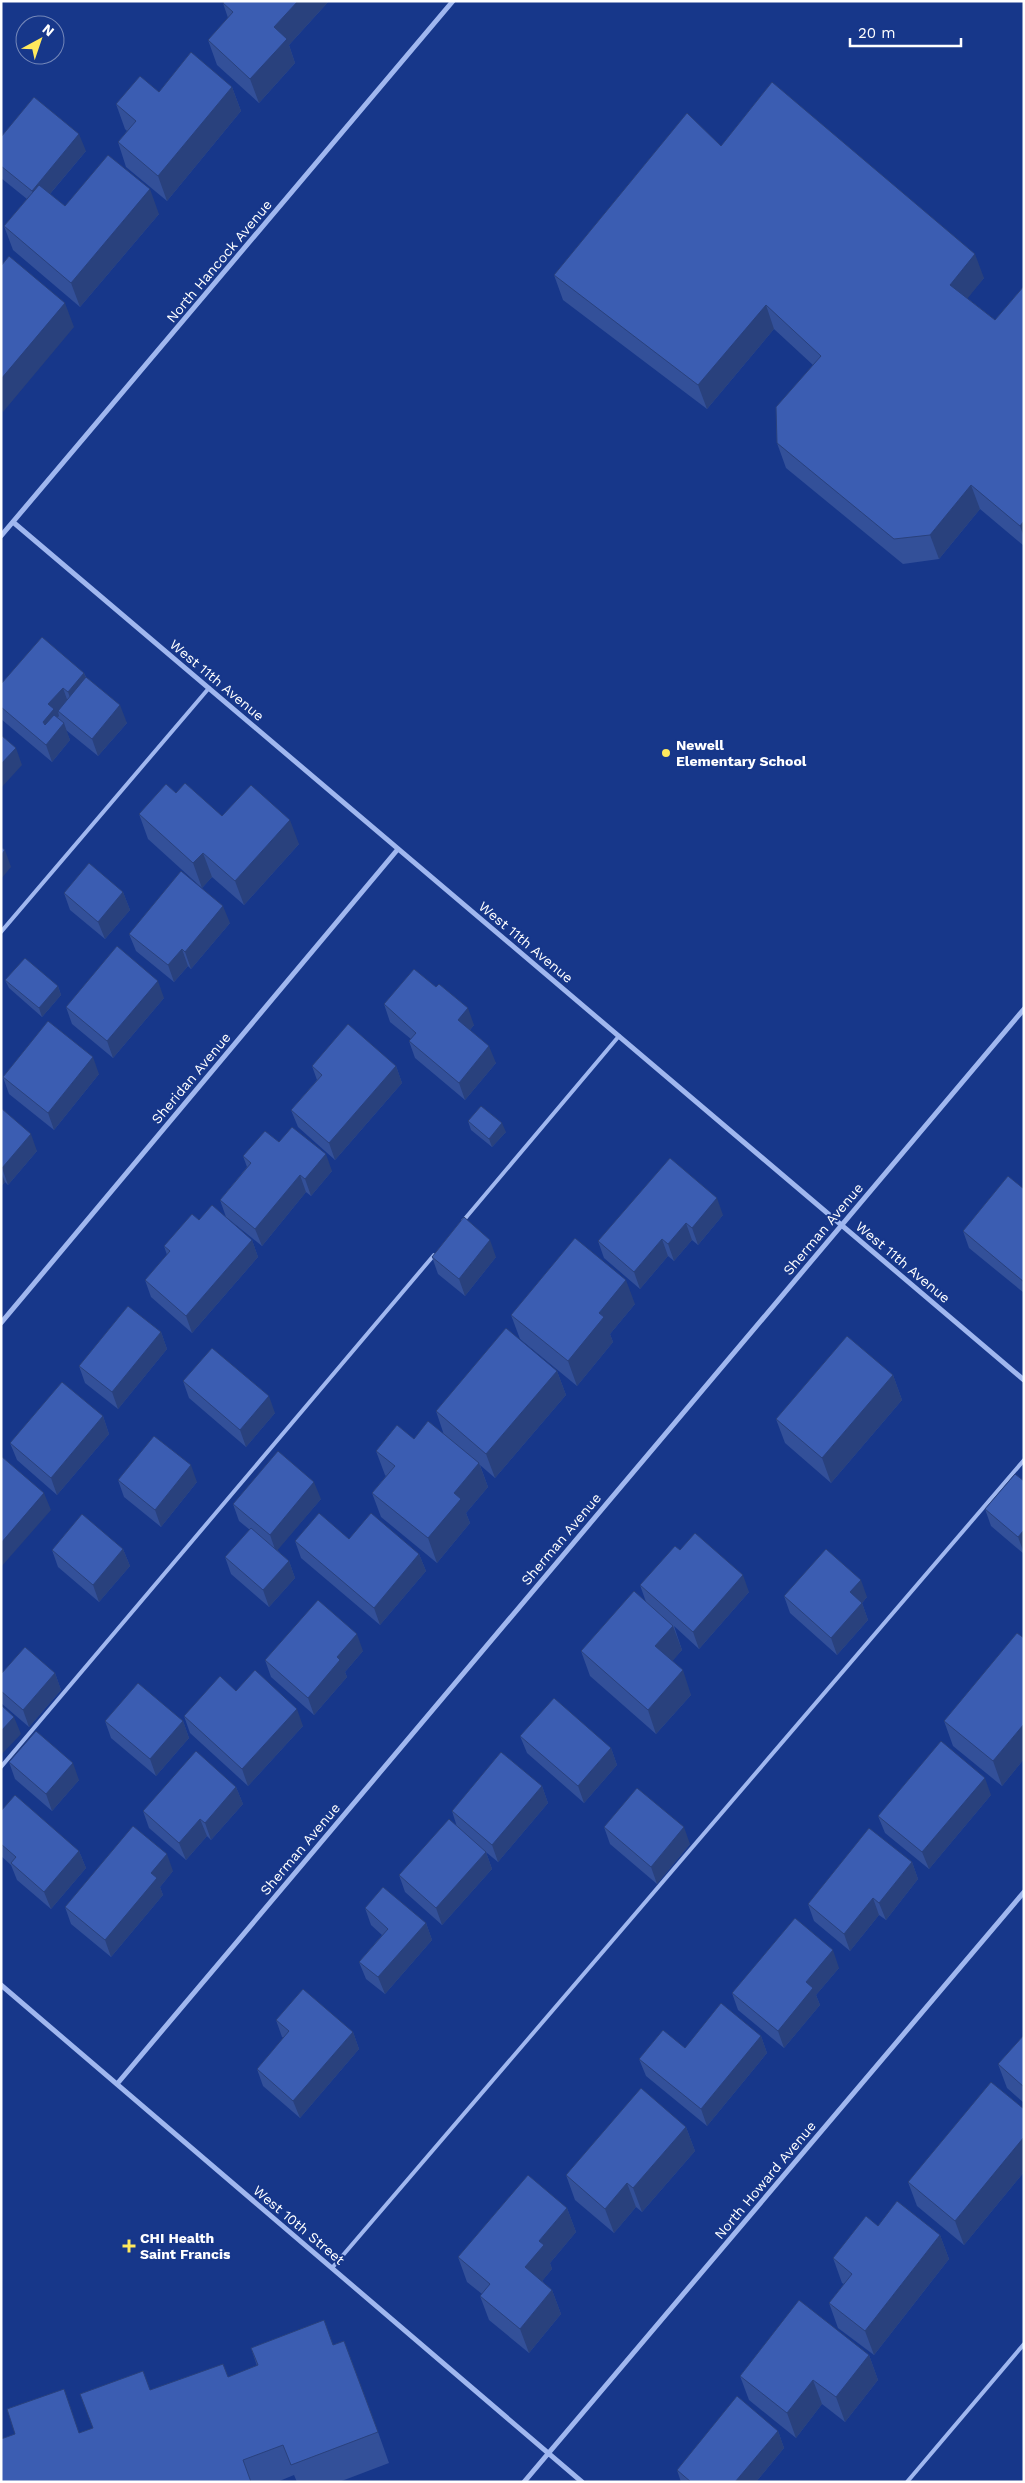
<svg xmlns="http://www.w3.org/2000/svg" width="1025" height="2483" font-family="'Work Sans',sans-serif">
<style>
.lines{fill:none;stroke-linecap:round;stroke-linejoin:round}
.lane{stroke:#a0b7ef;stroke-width:4}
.street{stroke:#a0b7ef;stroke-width:5}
.wall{fill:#335099}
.shaded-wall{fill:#29417d}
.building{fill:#3b5db2;stroke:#29417d}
.poi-dot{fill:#ffe95d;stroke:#17378a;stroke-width:2}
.labels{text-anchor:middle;stroke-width:4;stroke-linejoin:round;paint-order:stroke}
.street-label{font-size:14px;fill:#fff;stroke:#17378a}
.poi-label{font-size:14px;font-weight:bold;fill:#fff;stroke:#17378a;text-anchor:start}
</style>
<rect width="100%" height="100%" fill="#17378a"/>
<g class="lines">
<path class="lane" d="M1 932 209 688
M463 1221 619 1036
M1 1767 434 1255
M332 2268 1024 1460
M907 2482 1024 2344"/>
<path class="street" d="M13 522 1024 1380
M1 536 453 1
M1 1323 398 849
M1 1985 582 2482
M117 2084 1024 1009
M524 2482 1024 1892"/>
</g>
<path class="wall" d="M224 1H329L289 45 295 63 259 103 217 65 208 40 228 18 223 3Z
M232 87 241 111 167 201 126 167 118 142 127 131 125 129 116 104 159 92Z
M1 137 86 151 50 194 65 206 159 214 80 307 13 250 4 226 27 199 1 178Z
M721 146 984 278 967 298 995 320 1024 286V546L980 509 939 559 903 564 786 468 777 443 813 365 774 329 707 409 563 300 554 275Z
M84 673 86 677 127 723 98 756 66 730 70 740 52 762 1 719V684Z
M176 793 222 816 299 844 244 905 212 877 202 888 148 839 139 814Z
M123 892 130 910 105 939 70 910 64 893Z
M230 923 191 969 188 966 174 982 136 951 129 934Z
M5 980 58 986 61 995 42 1017 9 988Z
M164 998 113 1058 72 1024 66 1007Z
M384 1004 474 1025 470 1030 496 1063 465 1100 415 1058 409 1041 411 1039 390 1022Z
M312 1066H396L402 1083 335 1160 298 1127 291 1110 317 1080Z
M99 1074 54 1130 9 1094 3 1077Z
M1 1108 37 1151 8 1185 5 1182 1 1186Z
M468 1121 506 1132 492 1147 471 1130Z
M279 1142 332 1171 311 1196 306 1192 262 1246 226 1217 220 1200 247 1167 243 1156Z
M1024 1189V1293L969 1248 963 1231Z
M723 1215 698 1245 692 1240 674 1261 668 1256 640 1289 604 1258 598 1241Z
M199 1220 252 1240 258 1257 192 1333 151 1297 145 1280 167 1255 164 1246Z
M432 1257H496L465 1296 438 1274Z
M635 1304 610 1334 613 1342 577 1386 520 1339 511 1315Z
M161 1332 167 1349 118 1409 85 1383 79 1366Z
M557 1371 566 1395 495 1478 480 1465 488 1487 466 1513 470 1523 437 1563 381 1517 372 1493 386 1476 385 1475 376 1451 414 1439 444 1435 436 1411Z
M893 1375 902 1400 831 1483 785 1443 776 1419Z
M183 1381 275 1413 246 1447 189 1398Z
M103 1416 109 1434 57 1495 17 1460 10 1443Z
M118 1480 197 1482 161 1527 124 1497Z
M1024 1481V1554L991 1526 985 1509Z
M321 1499 277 1550 289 1561 295 1578 269 1607 231 1574 225 1557 250 1530 239 1521 233 1504Z
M349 1539 419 1554 426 1571 380 1625 301 1558 295 1541Z
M123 1549 130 1566 99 1602 58 1567 52 1550Z
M680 1550 749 1592 699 1649 674 1626 682 1650 672 1661 691 1695 656 1734 590 1676 581 1651 646 1602 640 1585Z
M784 1596 867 1597 862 1603 868 1620 837 1655 790 1613Z
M1024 1638V1759L1002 1786 953 1746 944 1721Z
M363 1651 345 1672 347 1677 314 1715 271 1677 265 1660Z
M55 1673 61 1690 29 1727 1 1703V1674Z
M236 1691 303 1726 248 1786 190 1733 184 1716Z
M105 1721H183L189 1738 156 1776 111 1738Z
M520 1736 611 1748 617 1765 584 1803 527 1753Z
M9 1762 79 1780 52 1811 15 1779Z
M542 1786 548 1803 498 1862 481 1848 486 1852 492 1869 442 1925 405 1892 399 1875 457 1827 452 1811Z
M236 1787 243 1804 211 1840 207 1836 186 1860 149 1828 143 1811Z
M991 1795 929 1869 885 1833 878 1816Z
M1 1811 79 1851 86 1868 51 1909 17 1880 11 1865 1 1856Z
M604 1827 690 1844 657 1884 610 1844Z
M912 1862 918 1879 886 1920 879 1915 850 1951 814 1921 808 1904Z
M173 1871 160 1887 163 1895 111 1957 71 1924 65 1907Z
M365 1908 426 1923 432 1940 385 1994 366 1979 359 1962 382 1935 371 1925Z
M839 1968 816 1995 820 2005 784 2048 738 2010 732 1993Z
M276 2020 353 2032 359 2049 300 2118 263 2086 257 2069 284 2038 282 2037Z
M1024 2035V2103L1007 2088 998 2064Z
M761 2036 767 2053 707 2126 646 2076 639 2059 685 2048Z
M1024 2109V2172L964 2245 917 2206 908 2182Z
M686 2127 695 2151 642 2212 636 2207 614 2233 575 2200 566 2175Z
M567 2208 576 2232 550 2263 552 2269 542 2281 552 2290 561 2314 529 2353 489 2320 480 2296 482 2294 467 2282 458 2257Z
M878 2226 940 2235 949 2259 874 2355 838 2328 829 2303 844 2284 842 2283 833 2258Z
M333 2345 378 2432 389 2463 339 2482H297L294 2475 277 2482H2L80 2433 93 2428 150 2390 228 2377 257 2366 251 2348Z
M869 2355 878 2380 845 2422 822 2404 796 2438 749 2400 740 2376Z
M778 2431 784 2448 756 2482H681L677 2470Z"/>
<path class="shaded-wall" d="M298 1H329L289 45 295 63 259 103 250 79 274 27Z
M232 87 241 111 167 201 158 176Z
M79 134 86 151 38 208 32 191Z
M150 189 159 214 80 307 71 283Z
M975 254 984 278 959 309 950 285Z
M65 303 74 327 3 412 1 407V379Z
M766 305 774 329 707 409 698 385Z
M971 485 980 509 939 559 930 535Z
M1024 521V537L1020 526Z
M84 673 91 690 74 709 68 692Z
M63 688 69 705 58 711 59 716 57 718 49 739 43 722 48 704Z
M120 705 127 723 98 756 92 739Z
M64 723 70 740 52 762 46 745Z
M16 748 22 765 1 788V764Z
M290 820 299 844 244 905 235 881Z
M5 850 11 867 1 879V855Z
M203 853 212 877 202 888 193 863Z
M123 892 130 910 105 939 98 922Z
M223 906 230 923 191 969 185 952Z
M182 949 188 966 174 982 168 965Z
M158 981 164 998 113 1058 107 1041Z
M58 986 61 995 42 1017 39 1008Z
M468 1008 474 1025 464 1037 458 1020Z
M489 1046 496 1063 465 1100 459 1083Z
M93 1057 99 1074 54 1130 48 1113Z
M396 1066 402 1083 335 1160 329 1143Z
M502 1123 506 1132 492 1147 489 1139Z
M31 1134 37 1151 8 1185 2 1168Z
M326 1154 332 1171 311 1196 305 1179Z
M1 1172 5 1182 1 1186Z
M300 1175 306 1192 262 1246 255 1229Z
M717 1198 723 1215 698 1245 692 1228Z
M686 1223 692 1240 674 1261 668 1244Z
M662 1239 668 1256 640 1289 634 1272Z
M252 1240 258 1257 192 1333 186 1316Z
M490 1240 496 1257 465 1296 459 1279Z
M626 1280 635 1304 610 1334 613 1342 577 1386 568 1361 599 1313Z
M161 1332 167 1349 118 1409 112 1392Z
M557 1371 566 1395 495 1478 486 1454Z
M893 1375 902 1400 831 1483 822 1458Z
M269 1396 275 1413 246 1447 240 1430Z
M103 1416 109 1434 57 1495 51 1478Z
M479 1463 488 1487 466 1513 470 1523 437 1563 428 1538 454 1493Z
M191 1465 197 1482 161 1527 155 1510Z
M314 1482 321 1499 276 1552 270 1535Z
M44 1493 51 1510 1 1567V1543Z
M1024 1530V1553L1018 1537Z
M123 1549 130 1566 99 1602 93 1585Z
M419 1554 426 1571 380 1625 374 1608Z
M289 1561 295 1578 269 1607 263 1590Z
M743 1575 749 1592 699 1649 693 1632Z
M861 1580 867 1597 862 1603 868 1620 837 1655 831 1638 850 1592Z
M673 1626 682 1650 664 1671 655 1646Z
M357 1634 363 1651 345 1672 347 1677 314 1715 308 1698 337 1657Z
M683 1670 691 1695 656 1734 648 1710Z
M55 1673 61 1690 29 1727 23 1710Z
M297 1709 303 1726 248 1786 242 1769Z
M14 1717 21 1734 1 1755V1731Z
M183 1721 189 1738 156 1776 150 1759Z
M1024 1724V1759L1002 1786 993 1761Z
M611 1748 617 1765 584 1803 578 1786Z
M73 1763 79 1780 52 1811 46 1794Z
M985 1778 991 1795 929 1869 922 1852Z
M542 1786 548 1803 498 1862 492 1845Z
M236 1787 243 1804 211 1840 205 1823Z
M200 1819 207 1836 186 1860 179 1843Z
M684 1827 690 1844 657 1884 651 1867Z
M79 1851 86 1868 51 1909 44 1892Z
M486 1852 492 1869 442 1925 436 1908Z
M167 1854 173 1871 160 1887 163 1895 111 1957 105 1940 151 1873Z
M912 1862 918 1879 886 1920 879 1903Z
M873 1898 879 1915 850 1951 844 1934Z
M426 1923 432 1940 385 1994 378 1977Z
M833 1950 839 1968 816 1995 820 2005 784 2048 778 2031 806 1982Z
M353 2032 359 2049 300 2118 293 2101Z
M761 2036 767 2053 707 2126 701 2109Z
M686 2127 695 2151 642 2212 633 2188Z
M1024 2137V2172L964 2245 955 2221Z
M627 2183 636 2207 614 2233 605 2209Z
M567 2208 576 2232 550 2263 552 2269 534 2291 525 2267 539 2241Z
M940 2235 949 2259 874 2355 865 2331Z
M552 2290 561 2314 529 2353 520 2329Z
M869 2355 878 2380 845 2422 836 2397Z
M813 2380 822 2404 796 2438 787 2413Z
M778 2431 784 2448 756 2482H735Z"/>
<path class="building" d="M224 1H298L274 27 287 39 250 79 208 40 233 12 223 3Z
M191 52 232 87 158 176 118 142 136 121 116 104 140 76 159 92Z
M772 82 975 254 950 285 995 320 1024 286V521L1020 526 971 485 930 535 894 539 777 443 776 407 821 356 766 305 698 385 554 275 687 113 721 146Z
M34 97 79 134 32 191 1 166V137Z
M108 155 150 189 71 283 4 226 39 185 65 206Z
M9 256 65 303 1 379V266Z
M42 637 84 673 68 692 63 688 48 704 54 709 43 722 45 725 54 715 64 723 46 745 1 707V684Z
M86 677 120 705 92 739 58 711Z
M1 735 16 748 1 764Z
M185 783 222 816 251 785 290 820 235 881 203 853 193 863 139 814 166 784 176 793Z
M1 847 5 850 1 855Z
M89 863 123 892 98 922 64 893Z
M181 871 223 906 185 952 182 949 168 965 129 934Z
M117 946 158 981 107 1041 66 1007Z
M25 958 58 986 39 1008 5 980Z
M414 969 436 987 439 984 468 1008 458 1020 489 1046 459 1083 409 1041 416 1033 384 1004Z
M48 1021 93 1057 48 1113 3 1077Z
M348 1024 396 1066 329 1143 291 1110 322 1075 312 1066Z
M481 1106 502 1123 489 1139 468 1121Z
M1 1108 31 1134 2 1168 1 1167Z
M292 1127 326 1154 305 1179 300 1175 255 1229 220 1200 251 1163 243 1156 265 1131 279 1142Z
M670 1158 717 1198 692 1228 686 1223 668 1244 662 1239 634 1272 598 1241Z
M1008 1176 1024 1189V1282L963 1231Z
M212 1205 252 1240 186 1316 145 1280 170 1251 164 1246 192 1214 199 1220Z
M464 1217 490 1240 459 1279 432 1257Z
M575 1238 626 1280 599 1313 604 1317 568 1361 511 1315Z
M128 1306 161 1332 112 1392 79 1366Z
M506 1328 557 1371 486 1454 436 1411Z
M847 1336 893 1375 822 1458 776 1419Z
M212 1348 269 1396 240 1430 183 1381Z
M62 1382 103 1416 51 1478 10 1443Z
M428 1421 479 1463 454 1493 461 1499 428 1538 372 1493 395 1466 376 1451 397 1425 414 1439Z
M154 1436 191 1465 155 1510 118 1480Z
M278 1451 314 1482 270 1535 233 1504Z
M1 1456 44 1493 1 1543Z
M1015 1474 1024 1481V1530L1018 1537 985 1509Z
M319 1513 349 1539 371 1513 419 1554 374 1608 295 1541Z
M82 1514 123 1549 93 1585 52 1550Z
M251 1528 289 1561 263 1590 225 1557Z
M695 1533 743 1575 693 1632 640 1585 675 1546 680 1550Z
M826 1549 861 1580 850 1592 862 1603 831 1638 784 1596Z
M634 1591 673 1626 655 1646 683 1670 648 1710 581 1651Z
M318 1600 357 1634 337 1657 340 1660 308 1698 265 1660Z
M1017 1633 1024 1638V1724L993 1761 944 1721Z
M25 1647 55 1673 23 1710 1 1691V1674Z
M255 1670 297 1709 242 1769 184 1716 220 1676 236 1691Z
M138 1683 183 1721 150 1759 105 1721Z
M554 1698 611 1748 578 1786 520 1736Z
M1 1705 14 1717 1 1731Z
M36 1731 73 1763 46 1794 9 1762Z
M941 1741 985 1778 922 1852 878 1816Z
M196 1751 236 1787 205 1823 200 1819 179 1843 143 1811Z
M501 1752 542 1786 492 1845 452 1811Z
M637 1788 684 1827 651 1867 604 1827Z
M15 1795 79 1851 44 1892 11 1863 16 1857 1 1844V1811Z
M449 1819 486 1852 436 1908 399 1875Z
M133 1826 167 1854 151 1873 157 1878 105 1940 65 1907Z
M869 1828 912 1862 879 1903 873 1898 844 1934 808 1904Z
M383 1887 426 1923 378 1977 359 1962 388 1929 365 1908Z
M795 1918 833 1950 806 1982 813 1988 778 2031 732 1993Z
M303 1989 353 2032 293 2101 257 2069 289 2031 276 2020Z
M721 2003 761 2036 701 2109 639 2059 663 2030 685 2048Z
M1024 2035V2087L998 2064Z
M991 2082 1024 2109V2137L955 2221 908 2182Z
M641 2088 686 2127 633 2188 627 2183 605 2209 566 2175Z
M528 2175 567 2208 539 2241 544 2245 525 2267 552 2290 520 2329 480 2296 490 2284 458 2257Z
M897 2201 940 2235 865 2331 829 2303 852 2274 833 2258 866 2216 878 2226Z
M799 2300 869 2355 836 2397 813 2380 787 2413 740 2376Z
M324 2320 333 2345 344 2341 378 2432 291 2465 283 2445 243 2460 251 2482H2L1 2479V2439L15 2434 7 2409 64 2389 79 2433 93 2428 80 2394 143 2371 150 2390 223 2364 228 2377 258 2365 251 2348Z
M737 2396 778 2431 735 2482H691L677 2470Z"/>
<g class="poi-dot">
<circle cx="666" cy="753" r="5"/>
<path d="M126.5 2238.5h5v5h5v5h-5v5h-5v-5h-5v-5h5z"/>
</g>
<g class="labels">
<g class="street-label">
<text transform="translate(219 261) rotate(-50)" y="5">North Hancock Avenue</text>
<text transform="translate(217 680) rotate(40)" y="5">West 11th Avenue</text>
<text transform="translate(526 942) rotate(40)" y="5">West 11th Avenue</text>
<text transform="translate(191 1078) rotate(-50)" y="5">Sheridan Avenue</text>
<text transform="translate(823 1229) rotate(-50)" y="5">Sherman Avenue</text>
<text transform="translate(903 1262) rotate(40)" y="5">West 11th Avenue</text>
<text transform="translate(561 1539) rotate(-50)" y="5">Sherman Avenue</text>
<text transform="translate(300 1849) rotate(-50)" y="5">Sherman Avenue</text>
<text transform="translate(765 2180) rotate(-50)" y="5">North Howard Avenue</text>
<text transform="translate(299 2225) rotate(40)" y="5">West 10th Street</text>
</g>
<g class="poi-label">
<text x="676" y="750">Newell<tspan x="676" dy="16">Elementary School</tspan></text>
<text x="140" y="2243">CHI Health<tspan x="140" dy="16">Saint Francis</tspan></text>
</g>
</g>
<rect width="1025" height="2483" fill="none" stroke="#ffffff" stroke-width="5"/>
<g transform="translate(40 40) rotate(40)"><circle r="24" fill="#17378a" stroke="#7487b9"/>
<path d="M0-4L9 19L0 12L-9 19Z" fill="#ffe95d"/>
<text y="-8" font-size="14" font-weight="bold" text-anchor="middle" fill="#ffffff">N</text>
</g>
<path d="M850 38v8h111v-8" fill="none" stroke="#ffffff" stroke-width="2.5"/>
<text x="858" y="38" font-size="15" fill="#ffffff" stroke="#17378a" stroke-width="4" paint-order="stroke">20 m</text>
</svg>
